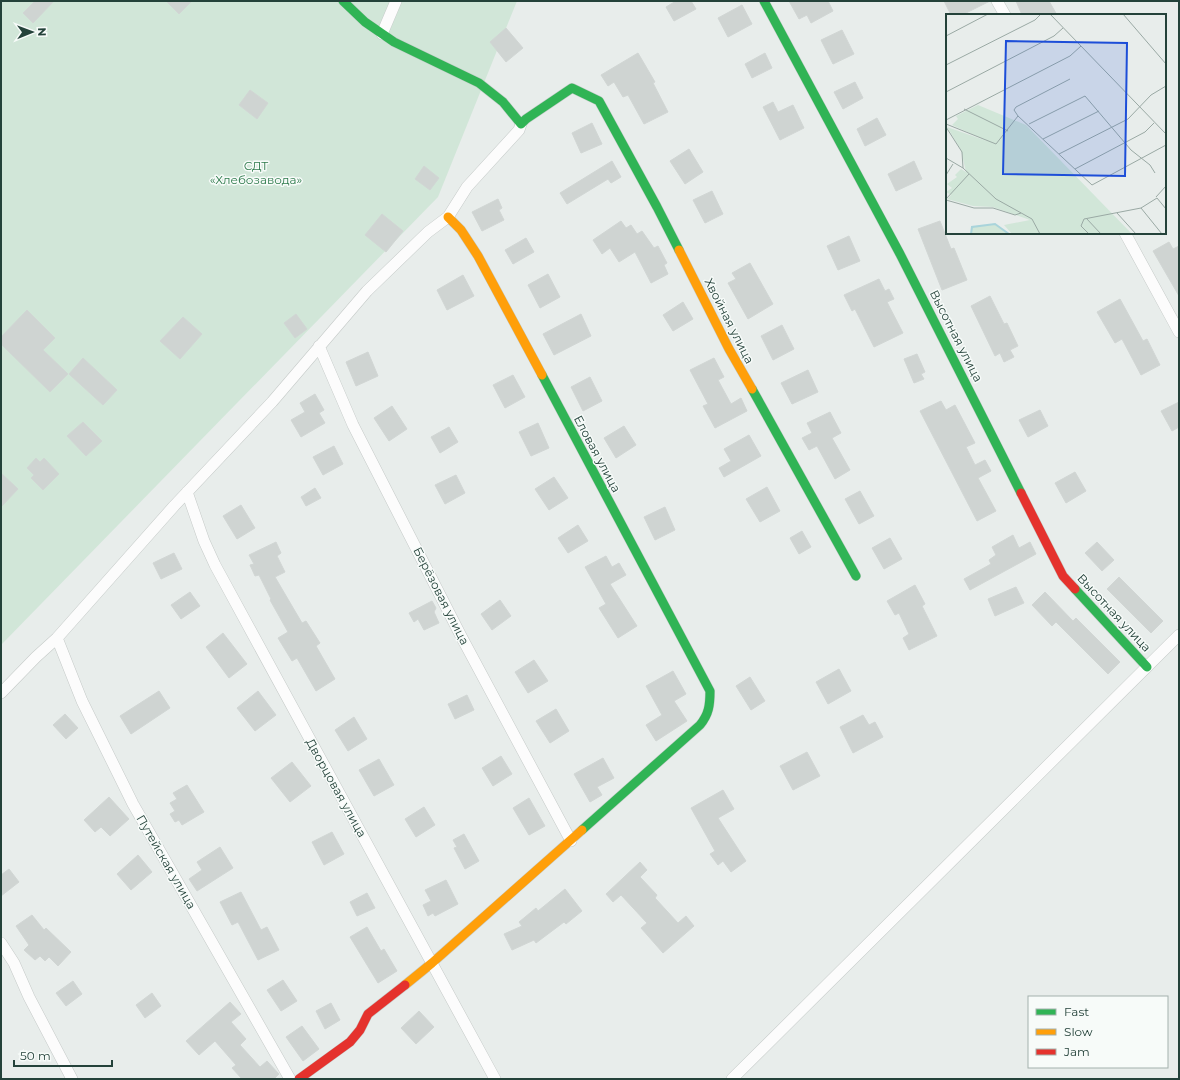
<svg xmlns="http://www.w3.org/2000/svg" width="1180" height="1080" font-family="Montserrat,sans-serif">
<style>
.green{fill:#d1e6d8}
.building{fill:#cfd4d2;stroke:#d1d6d4}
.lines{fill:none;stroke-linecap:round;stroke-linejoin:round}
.street-casing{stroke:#c5cac8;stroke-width:12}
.fast-casing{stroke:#c3cbc8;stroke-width:10}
.slow-casing{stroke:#c3cbc8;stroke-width:10}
.jam-casing{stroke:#c3cbc8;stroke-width:10}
.street{stroke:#fcfcfc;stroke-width:11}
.fast{stroke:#30b455;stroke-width:9}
.slow{stroke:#ff9f0a;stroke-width:9}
.jam{stroke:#e5322d;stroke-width:9}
.labels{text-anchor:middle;stroke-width:3;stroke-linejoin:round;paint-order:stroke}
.park-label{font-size:12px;fill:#2d7a4b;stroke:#f7fbf9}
.street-label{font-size:12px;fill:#24423a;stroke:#f7fbf9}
.inset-river{fill:none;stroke:#a9d4db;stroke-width:2}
.inset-road{fill:none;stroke:#9aa9a4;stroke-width:1}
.view{fill:#1d4ed8;fill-opacity:0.15;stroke:#1d4ed8;stroke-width:2}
.inset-edge{fill:none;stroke:#24423a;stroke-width:2}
</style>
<rect width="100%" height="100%" fill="#e8edeb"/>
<path class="green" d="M1 1H517L438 197 1 645Z"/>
<path class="building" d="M35 1H54L33 23 23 13Z
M166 1H192L179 14Z
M676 1H691L696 9 674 21 666 7Z
M789 1H828L833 11 811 23 807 15 799 19Z
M944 1H990L962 15H951Z
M1016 1H1049L1057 15H1022Z
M742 5 752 24 728 37 718 18Z
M506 28 523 48 506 62 490 42Z
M842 30 854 54 833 64 821 40Z
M638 53 655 82 653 83 668 112 644 124 628 95 623 97 614 82 608 86 601 75Z
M765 53 772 68 752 78 745 64Z
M855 82 863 98 843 109 834 92Z
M250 90 268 103 257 119 239 105Z
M773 102 778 112 793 105 804 128 780 140 763 107Z
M877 118 886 135 865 146 857 129Z
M592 123 602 144 581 153 572 133Z
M689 149 703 172 685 184 670 161Z
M612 161 621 177 611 183 608 179 567 204 560 193Z
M914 161 922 179 896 191 888 174Z
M424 166 439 178 430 190 415 179Z
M712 191 723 214 705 223 693 200Z
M498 199 502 208 499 210 504 220 482 231 472 212Z
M382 214 403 231 386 252 365 235Z
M621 221 626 228 631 225 637 234 642 231 654 248 658 246 667 263 664 265 668 274 651 283 635 252 619 262 610 248 602 254 593 240Z
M940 221 951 249 954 248 967 280 942 290 918 229Z
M849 236 860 261 838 270 827 246Z
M526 238 534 252 513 264 505 250Z
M1169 242 1173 249 1179 246V296L1153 251Z
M750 263 773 304 748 319 728 283 736 279 732 273Z
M548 274 560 297 540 308 528 285Z
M463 275 474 296 447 310 437 290Z
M879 279 885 291 889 289 894 299 887 302 903 333 874 347 855 309 852 311 844 295Z
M990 296 1004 324 1007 323 1018 346 1010 350 1014 357 1004 362 1000 353 995 356 971 306Z
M1120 299 1143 341 1147 339 1160 365 1141 375 1122 339 1115 343 1097 312Z
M683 302 693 319 673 331 663 315Z
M27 310 55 338 43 350 68 374 50 392 1 344V337Z
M296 314 307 329 295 338 284 323Z
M581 314 591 336 554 355 543 334Z
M183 317 202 334 180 359 160 341Z
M782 325 794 349 773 360 761 336Z
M368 352 378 376 356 386 346 362Z
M917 354 925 372 921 374 924 379 914 383 904 359Z
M83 358 117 390 103 405 69 374Z
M714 358 724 377 718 380 731 404 741 398 747 411 715 428 703 406 708 404 690 370Z
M808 370 818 392 792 404 781 383Z
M513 375 525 397 505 408 493 385Z
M590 377 602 401 583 411 571 387Z
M315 394 324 410 319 413 325 423 301 437 291 420 305 412 300 403Z
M941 401 946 410 955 405 975 443 966 447 975 465 985 460 991 471 978 478 996 511 977 521 920 411Z
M1179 402V427L1172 431 1161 411Z
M392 406 407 429 389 441 374 418Z
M1040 410 1048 426 1028 437 1019 420Z
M830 412 841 433 832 438 850 470 835 479 817 446 809 450 802 438 812 433 807 423Z
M83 422 102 441 86 456 67 436Z
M538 423 549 448 531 456 519 432Z
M624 426 636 445 616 458 604 438Z
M449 427 458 442 440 453 431 437Z
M749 435 761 456 724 477 719 468 731 461 724 449Z
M334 446 343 464 323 475 313 457Z
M36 458 40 462 44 458 59 474 43 490 31 478 34 475 27 468Z
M1075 472 1086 491 1066 503 1055 483Z
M1 473 18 489 1 507Z
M456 475 465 493 445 504 435 485Z
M554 477 568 498 549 510 535 489Z
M767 487 780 511 760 522 746 499Z
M315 488 321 498 306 506 301 497Z
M860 491 874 516 859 524 845 499Z
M241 505 255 528 237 539 223 516Z
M665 507 675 530 655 540 644 517Z
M578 525 588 541 568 553 558 538Z
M802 531 811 547 799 554 790 538Z
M1013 535 1019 548 1030 542 1036 554 970 590 964 579 991 564 989 560 996 555 992 547Z
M890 538 902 559 884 569 872 548Z
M276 542 281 553 277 556 285 572 275 577 302 623 306 621 320 643 316 646 335 679 316 691 297 658 292 661 278 638 288 632 270 600 271 599 259 575 255 576 250 565 254 564 249 555Z
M1097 542 1114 560 1102 571 1085 553Z
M174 553 182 569 161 579 153 563Z
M606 556 612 567 619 563 626 575 610 584 637 626 618 638 599 608 606 604 585 567Z
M1119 577 1163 621 1151 633 1107 589Z
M915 585 925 604 922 606 937 636 909 650 903 638 909 634 899 613 895 615 887 601Z
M1016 587 1024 603 995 616 988 599Z
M190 592 200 606 181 619 171 605Z
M1045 592 1073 621 1076 618 1120 662 1108 674 1056 622 1052 626 1032 605Z
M500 600 511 616 492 630 481 614Z
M432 601 436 608 434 612 439 623 424 630 418 619 414 622 409 613Z
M223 633 247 664 229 678 206 647Z
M534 660 548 681 528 693 515 672Z
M839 669 851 691 828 704 816 682Z
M673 671 686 694 674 701 687 721 656 741 646 725 662 715 646 686Z
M750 677 765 701 751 710 736 686Z
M159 691 170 708 131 734 120 716Z
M258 691 276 715 255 731 237 708Z
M467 695 474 710 455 719 448 704Z
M556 709 569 731 550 743 536 721Z
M65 714 78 728 66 739 53 725Z
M863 715 869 725 875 722 883 737 853 753 840 727Z
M354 717 367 739 348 751 335 730Z
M807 752 820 776 793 790 780 766Z
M501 756 512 774 493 786 482 768Z
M603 758 614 778 597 787 602 795 590 802 574 774Z
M379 759 394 785 374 796 359 770Z
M292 762 311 786 290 802 271 778Z
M187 785 204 812 182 825 179 820 175 822 170 814 175 811 170 803 177 799 173 793Z
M723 790 734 809 718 818 746 861 731 872 723 861 718 865 710 854 715 851 691 808Z
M109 797 129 819 110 836 101 827 95 832 84 820Z
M529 798 545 826 529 835 513 808Z
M424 807 435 825 416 837 405 819Z
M332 832 344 854 324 865 312 842Z
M464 834 479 861 465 869 454 848 457 847 453 840Z
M220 847 233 868 197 891 189 879 202 870 197 862Z
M138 855 152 872 131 890 117 874Z
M640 862 647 870 640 877 657 895 655 898 678 923 686 916 694 926 663 953 641 928 647 923 621 895 613 902 606 894Z
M9 869 19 882 1 896V875Z
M446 880 458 904 435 916 433 913 428 916 423 905 431 901 425 890Z
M565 889 582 911 566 924 564 922 536 943 534 940 512 950 504 934 522 926 519 922 536 908 538 911Z
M241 892 261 930 267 927 279 950 258 960 238 922 232 925 220 902Z
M367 893 375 908 357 916 350 902Z
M32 915 44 930 46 928 71 952 58 966 49 957 45 961 40 956 35 960 24 950 29 945 16 926Z
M367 927 381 951 384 949 397 971 378 983 350 937Z
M283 980 297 1001 281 1011 267 990Z
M73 981 82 994 66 1006 56 993Z
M152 993 161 1006 145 1018 136 1005Z
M230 1002 241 1014 231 1022 246 1039 240 1045 260 1067 267 1061 279 1074 274 1079H242L232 1068 236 1065 215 1041 199 1055 186 1041Z
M331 1003 340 1020 325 1029 316 1011Z
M419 1011 434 1027 416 1044 401 1028Z
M302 1026 319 1049 303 1061 286 1037Z"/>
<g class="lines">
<defs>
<path id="street" d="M997 1 1005 15
M382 34 396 1
M1125 233 1179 332
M319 346 353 425 461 636 571 841
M187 492 204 541 215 565 495 1079
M57 638 82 701 133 804 290 1079
M1 693 36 657 57 638 174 506 272 402 367 291 428 232 448 217 467 187 519 130 521 124
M1 943 14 963 29 997 72 1079
M732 1079 1179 635"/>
<path id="fast" d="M343 1 365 22 394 42 479 83 503 102 521 124 526 119 572 88 599 101 657 207 679 250
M764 1 900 254 1021 493
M542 375 710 691C710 705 709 714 700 725L582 830
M752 389 856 576
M1075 589 1147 667"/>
<path id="slow" d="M448 217 461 230 478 256 542 375
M679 250 729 349 752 389
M405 985 432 963 582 830"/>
<path id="jam" d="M1021 493 1063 576 1075 589
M299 1079 350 1042 360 1030 368 1014 405 985"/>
</defs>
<use href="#street" class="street-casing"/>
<use href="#fast" class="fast-casing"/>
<use href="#slow" class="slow-casing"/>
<use href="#jam" class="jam-casing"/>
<use href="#street" class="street"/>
<use href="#fast" class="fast"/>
<use href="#slow" class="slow"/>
<use href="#jam" class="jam"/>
</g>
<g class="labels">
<g class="park-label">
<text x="256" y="170">СДТ<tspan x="256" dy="14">«Хлебозавода»</tspan></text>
</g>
<g class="street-label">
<text transform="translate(729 321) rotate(63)" y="4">Хвойная улица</text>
<text transform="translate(956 336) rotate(63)" y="4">Высотная улица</text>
<text transform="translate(597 454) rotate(62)" y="4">Еловая улица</text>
<text transform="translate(441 596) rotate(63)" y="4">Берёзовая улица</text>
<text transform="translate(1114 613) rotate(47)" y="4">Высотная улица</text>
<text transform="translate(336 788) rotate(61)" y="4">Дворцовая улица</text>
<text transform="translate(166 862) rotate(60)" y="4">Путейская улица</text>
</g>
</g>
<g transform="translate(946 14)">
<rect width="220" height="220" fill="#e8edeb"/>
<path d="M32 91 80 111 186 220H66L58 211 84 206 47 193 27 192 1 185 5 181 0 178 6 174 1 170 11 163 9 161 15 155 20 158 15 136 1 113 41 127 6 111 12 105 10 102ZM49 210 63 220H25L26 213Z" fill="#d1e6d8"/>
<path class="inset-river" d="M25 220 26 213 49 210 63 220"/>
<path class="inset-road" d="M104 0 220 120M177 0 220 50M0 22 42 0M0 51 89 6 95 0M0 78 108 22 117 14M18 95 62 117M72 102 146 171 220 131M0 106 124 42 135 32M0 110 50 130 72 102 68 96 70 93 124 65M83 110 139 82 185 136 204 151 209 159M0 113 16 138 17 154M97 125 153 97M113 140 182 105 205 81 220 72M0 144 17 154 50 185 86 205 94 220M129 155 199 118 208 109M0 161 7 150M210 183 220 172M0 185 23 160M0 186 28 194H47L69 201 75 199M195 194 211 184 220 195M171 199 190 220M140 204 155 220M143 220 135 212 138 205 195 194 216 220"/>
<path class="view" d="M60 27 181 29 179 162 57 160Z"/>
<rect width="220" height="220" class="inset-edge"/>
</g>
<rect width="1180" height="1080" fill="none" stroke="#24423a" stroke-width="4"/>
<rect x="1028" y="996" width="140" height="72" fill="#f7fbf9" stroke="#a3b1ad"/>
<rect x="1036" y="1009" width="20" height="6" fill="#30b455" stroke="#a3b1ad"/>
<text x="1064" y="1016" font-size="12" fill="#24423a">Fast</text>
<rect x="1036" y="1029" width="20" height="6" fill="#ff9f0a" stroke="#a3b1ad"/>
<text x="1064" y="1036" font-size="12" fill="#24423a">Slow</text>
<rect x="1036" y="1049" width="20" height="6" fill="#e5322d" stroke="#a3b1ad"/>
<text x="1064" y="1056" font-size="12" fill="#24423a">Jam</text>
<g transform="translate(32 32) rotate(89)" stroke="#f7fbf9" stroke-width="3" paint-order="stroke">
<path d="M0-3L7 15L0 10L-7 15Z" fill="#24423a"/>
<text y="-6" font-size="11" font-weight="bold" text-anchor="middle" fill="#24423a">N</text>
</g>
<path d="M14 1060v6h98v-6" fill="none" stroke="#24423a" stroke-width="2"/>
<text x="20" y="1060" font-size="12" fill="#24423a" stroke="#f7fbf9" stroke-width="3" paint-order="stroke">50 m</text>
</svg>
